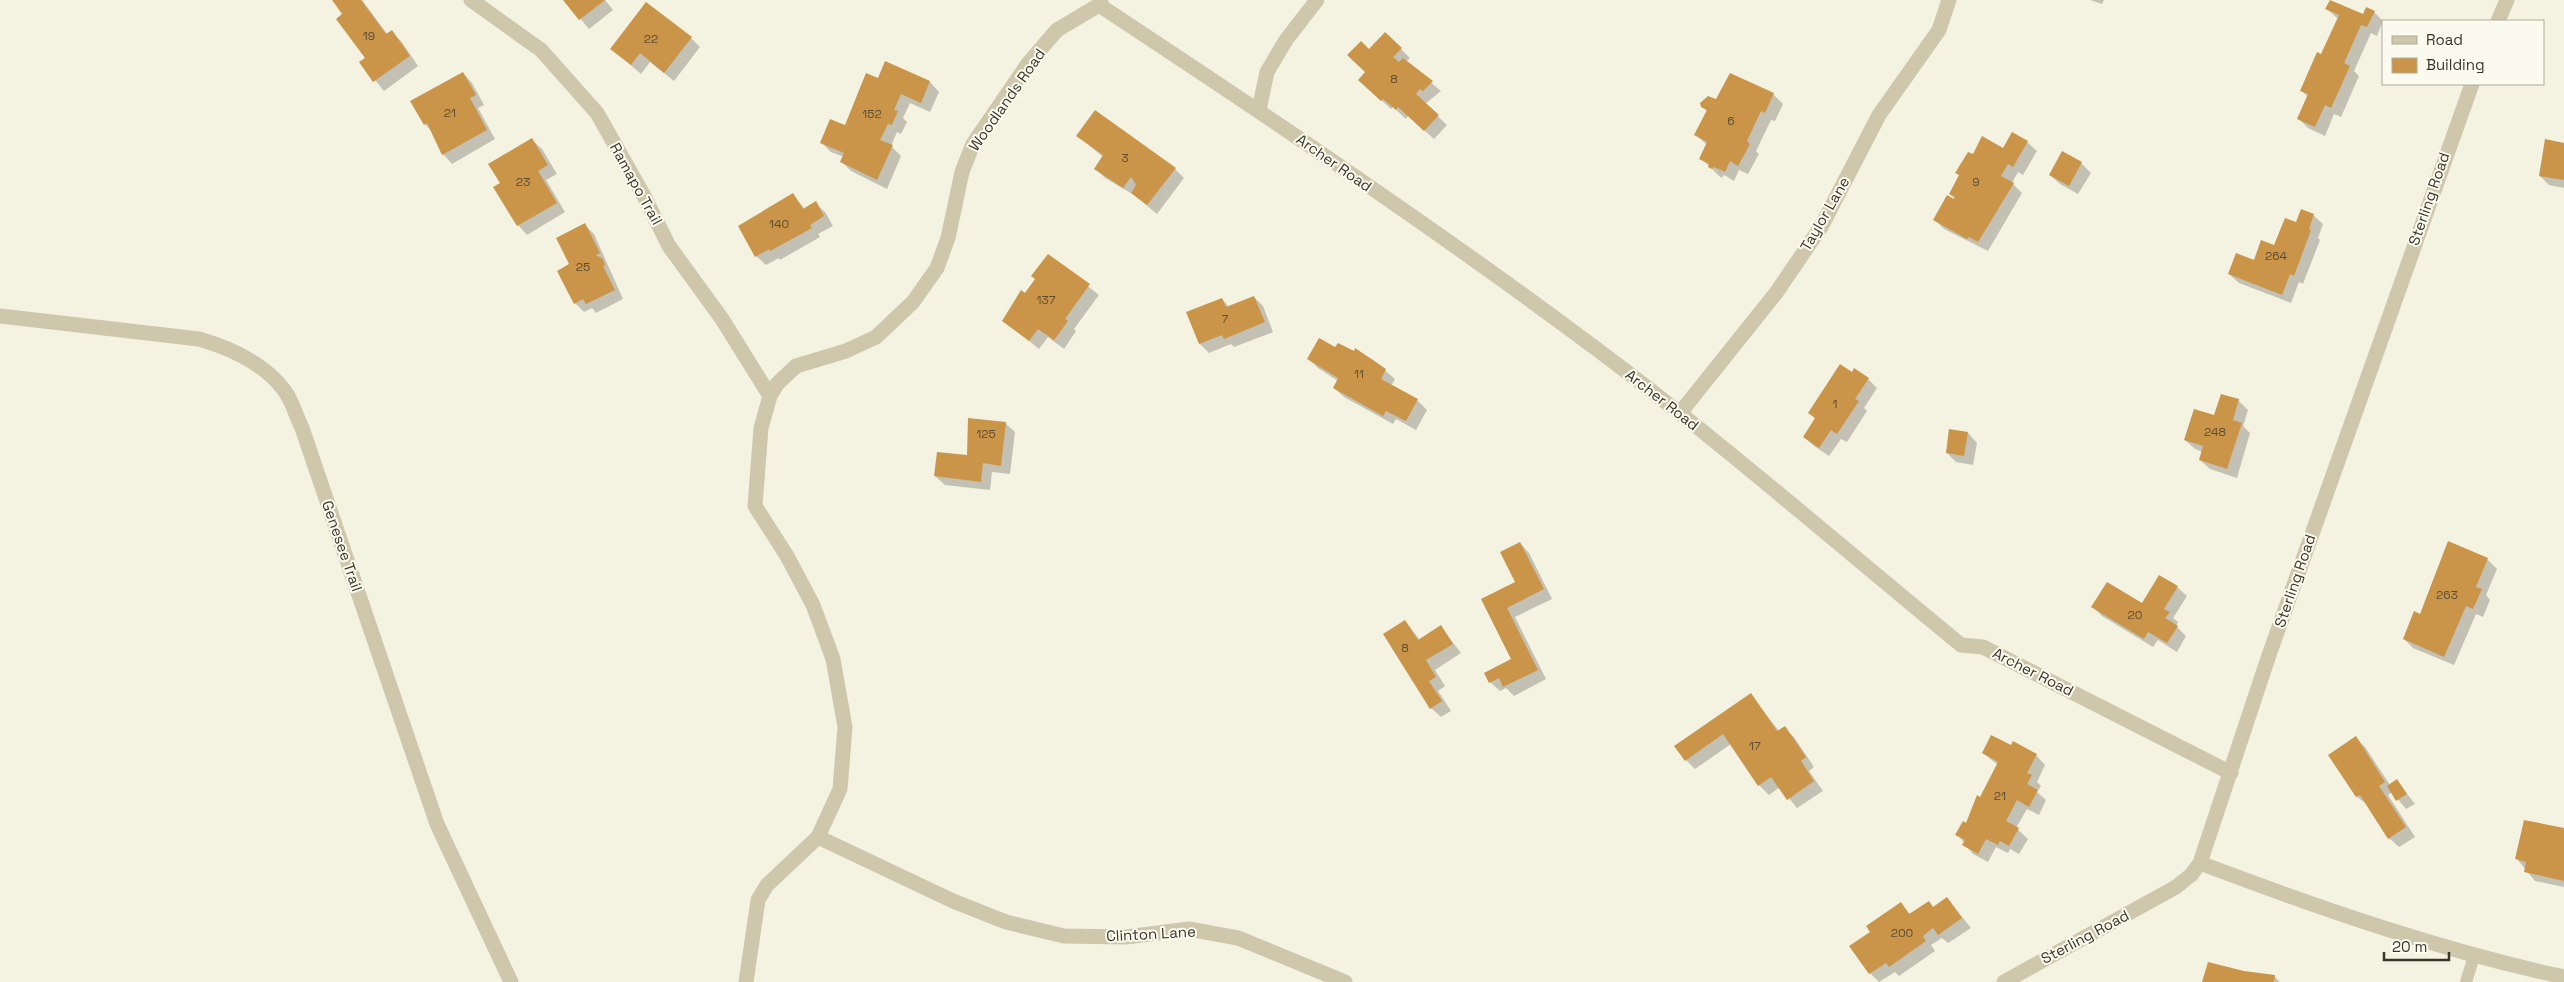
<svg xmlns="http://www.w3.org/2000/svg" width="2564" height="982" font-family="'Space Grotesk',sans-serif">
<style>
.shadow{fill:#0003}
.building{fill:#ca9549}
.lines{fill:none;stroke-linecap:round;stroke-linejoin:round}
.lane{stroke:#cec7ab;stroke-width:12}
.street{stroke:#cec7ab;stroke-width:15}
.labels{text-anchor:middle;stroke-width:4;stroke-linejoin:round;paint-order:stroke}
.number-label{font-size:12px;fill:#5f4e32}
.street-label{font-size:15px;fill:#3b362b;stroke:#fbfaee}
</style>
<rect width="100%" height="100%" fill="#f4f2e1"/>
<path class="shadow" d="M335 0H362L388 35 391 32 401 41 418 66 384 91 361 63 366 59Z
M565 0H605L613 10 589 29Z
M2090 0H2104L2102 4Z
M2327 9 2364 16 2374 12 2383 21 2377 36 2371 33 2354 71 2359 76 2341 117 2334 114 2325 136 2308 128 2299 119 2308 97 2302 91 2322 56 2338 19Z
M691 38 700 47 674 81 650 62 641 74 611 48Z
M1401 49 1410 58 1406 62 1441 91 1425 104 1447 125 1434 139 1408 116 1406 119 1393 107 1391 109 1369 89 1367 72 1369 51Z
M885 63 930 82 939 92 930 112 910 103 903 118 907 122 901 134 897 132 891 146 901 156 887 189 851 171 842 162 844 157 831 152 821 142 846 126 878 79Z
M463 73 472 83 484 105 478 108 495 139 452 164 443 154 432 132 425 124Z
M1773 94 1783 104 1775 121 1771 120 1756 151 1759 154 1748 174 1739 170 1734 181 1724 175 1722 178 1719 176 1701 158 1707 145 1696 135 1707 111 1702 106 1716 101Z
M1096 112 1175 169 1184 178 1157 214 1134 195 1105 178 1095 168 1103 157 1078 136Z
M532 140 542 149 557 174 546 180 565 212 527 235 518 225Z
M2027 142 2037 151 2023 175 2018 172 2012 183 2022 193 1988 251 1944 229 1935 220 1954 201 1955 199 1950 194 1960 176 1957 173 1973 156Z
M2564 144V188L2549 185 2540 176Z
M2063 153 2081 163 2091 173 2078 194 2060 184 2050 175Z
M793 195 805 209 815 203 825 212 833 226 818 234 820 237 780 260 779 258 766 265 756 256Z
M2313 215 2323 224 2318 238 2320 240 2303 284 2299 282 2291 303 2239 283 2229 274 2275 247 2297 223Z
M585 225 594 234 623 299 596 313 592 308 584 312 575 303 571 265Z
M1048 255 1099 295 1074 329 1076 331 1064 349 1048 337 1039 349 1003 320 1036 279Z
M1254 297 1263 306 1273 332 1234 347 1231 344 1209 353 1200 344 1188 313 1222 299 1229 307Z
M1338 344 1372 359 1395 379 1391 386 1417 400 1427 410 1416 430 1396 419 1393 424 1344 397 1334 388 1338 381 1318 368 1309 359 1336 349Z
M1868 379 1877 388 1864 408 1867 411 1847 442 1841 439 1829 456 1814 446 1804 437 1816 419 1810 413Z
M2238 400 2248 410 2243 426 2250 433 2237 478 2210 469 2200 460 2203 452 2195 449 2185 440Z
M1005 423 1015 432 1010 474 992 472 990 490 945 485 935 476 968 456Z
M1968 433 1977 443 1973 465 1956 462 1947 453Z
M1520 543 1529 553 1552 599 1515 617 1546 679 1514 696 1506 688 1500 691 1490 682 1512 660 1482 600 1516 583Z
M2487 559 2497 569 2486 595 2490 600 2483 617 2476 614 2454 665 2413 648 2404 639 2420 615Z
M2177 587 2187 596 2173 618 2178 622 2176 626 2186 636 2177 652 2158 640 2153 647 2102 616 2093 607 2142 605Z
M1405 621 1420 640 1441 627 1461 653 1435 670 1445 686 1438 691 1451 711 1441 717 1431 708Z
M1751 695 1779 731 1784 728 1794 737 1814 767 1809 771 1823 791 1797 808 1780 787 1769 795 1759 785 1731 744 1695 769 1686 760Z
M2356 738 2365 747 2390 785 2397 781 2415 804 2406 809 2392 792 2388 795 2415 837 2399 847 2389 838 2368 805 2357 797 2330 755Z
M2011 747 2036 755 2045 765 2037 782 2041 786 2037 792 2046 800 2039 815 2027 809 2016 828 2028 839 2019 854 2010 849 2008 853 1996 847 1988 862 1973 854 1957 834 1966 825 1998 765 1983 753Z
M2564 829V887L2535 881 2517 859Z
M1947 898 1971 928 1948 943 1942 938 1931 945 1935 951 1899 976 1895 972 1879 982 1870 973 1871 932 1900 903 1911 915 1929 903 1934 908Z
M2244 972 2274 976 2280 982H2204Z"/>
<path class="building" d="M332 0H361L386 34 392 30 410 56 373 82 359 62 365 58 336 19 342 14Z
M563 0H605L579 20Z
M2330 0 2363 14 2366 7 2375 11 2367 27 2361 25 2344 63 2350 66 2331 108 2325 105 2315 127 2297 119 2308 94 2300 91 2317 52 2321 54 2339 15 2325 9Z
M646 2 692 37 664 73 640 53 631 65 610 49Z
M1385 32 1402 48 1393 57 1399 62 1403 58 1433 81 1423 91 1420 89 1416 94 1439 115 1424 131 1398 107 1396 110 1383 99 1381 101 1358 80 1365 72 1347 55 1361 41 1369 49Z
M885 61 930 81 921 103 901 94 894 110 898 111 892 125 888 124 880 140 893 145 877 180 840 162 844 153 820 143 830 119 845 125 866 73 878 78Z
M463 72 476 95 470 98 487 130 442 155 427 123 424 125 410 101Z
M1730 73 1774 93 1765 113 1761 111 1747 141 1750 144 1738 166 1730 161 1725 172 1714 167 1712 169 1708 167 1709 164 1699 159 1707 142 1694 135 1707 110 1701 107 1700 103 1708 96 1716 99Z
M1095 110 1176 168 1147 205 1131 193 1136 185 1131 177 1123 188 1094 169 1103 155 1076 136Z
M2012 132 2028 141 2013 167 2008 164 2001 176 2014 183 1978 242 1969 237 1967 239 1933 220 1947 195 1954 199 1955 197 1949 194 1959 175 1955 173 1968 152 1973 154 1982 136 2003 148Z
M532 138 548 165 538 171 557 203 517 226 493 187 500 183 488 164Z
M2545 139 2564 143V180L2539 176Z
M2062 151 2082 162 2069 186 2049 175Z
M793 193 803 209 816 201 824 216 810 225 812 228 770 251 769 249 755 257 738 226Z
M2301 209 2314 214 2309 229 2311 230 2294 276 2290 274 2282 295 2228 274 2236 253 2254 260 2261 240 2274 245 2285 218 2296 222Z
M585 223 600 253 596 255 603 259 605 265 603 266 615 290 586 304 583 299 574 304 557 271 569 264 556 238Z
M1048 254 1090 284 1065 319 1068 321 1054 340 1038 329 1029 341 1002 321 1021 290 1025 293 1035 279 1031 276Z
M1254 296 1265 322 1224 339 1222 335 1199 344 1186 312 1222 298 1226 307Z
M1319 338 1335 347 1338 343 1354 351 1355 348 1386 369 1381 379 1418 399 1406 421 1386 411 1383 416 1333 388 1338 378 1307 359Z
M1840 364 1852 372 1854 368 1869 378 1855 399 1859 401 1837 434 1831 430 1819 448 1803 437 1815 418 1808 413Z
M2221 394 2239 399 2233 420 2242 423 2227 469 2199 460 2203 446 2184 440 2194 409 2214 415Z
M968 418 1006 422 1001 466 983 463 981 482 934 476 937 452 967 455Z
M1949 429 1968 432 1964 456 1946 453Z
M2448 541 2488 558 2476 587 2482 589 2473 609 2466 606 2444 657 2403 639 2414 611 2420 614Z
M1520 542 1544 589 1507 608 1538 670 1503 687 1499 678 1489 683 1484 673 1511 659 1481 599 1515 582 1500 552Z
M2159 575 2178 586 2164 609 2170 612 2165 618 2178 626 2167 643 2148 632 2144 639 2091 607 2107 582 2142 603Z
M1405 620 1418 640 1441 625 1453 644 1426 660 1436 677 1429 681 1442 701 1430 709 1383 634Z
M1751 693 1777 731 1785 726 1806 757 1801 761 1814 781 1787 800 1771 777 1758 786 1723 734 1685 761 1674 746Z
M1991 735 2011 745 2013 741 2037 754 2027 773 2032 775 2027 784 2038 790 2029 807 2017 800 2006 821 2019 828 2009 846 2000 841 1998 845 1986 839 1978 854 1962 845 1965 840 1955 835 1963 821 1966 823 1977 795 1980 797 1998 762 1982 753Z
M2356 736 2385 782 2379 786 2406 827 2388 839 2360 795 2356 797 2328 755Z
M2397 779 2407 794 2396 801 2387 786Z
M2524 820 2564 828V881L2524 872 2526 862 2515 859Z
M1947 897 1962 918 1938 935 1933 928 1923 936 1926 941 1889 967 1886 963 1869 974 1849 946 1870 932 1866 926 1901 902 1909 914 1929 901 1933 907Z
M2208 962 2244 971 2275 975 2274 982H2202Z"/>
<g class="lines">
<path class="lane" d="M2466 982 2474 956"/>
<path class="street" d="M471 0 541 50 597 113 644 196 669 246 722 319 770 396
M1099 5C1261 112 1423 220 1579 336 1711 433 1834 541 1961 645L1983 647 2231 773
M2498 21 2507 0
M1259 110 1267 72 1286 40 1317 0
M0 316 199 339C230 348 264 363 284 390 292 400 296 416 302 428L437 824 511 982
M1680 413 1776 293 1821 227 1879 115 1939 30 1949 0
M818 837 953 901 1006 922 1064 936 1126 937 1189 929 1238 938 1345 982
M2200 863C2319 908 2439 950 2564 977
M746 982 758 900 767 885 818 837 840 789 845 727 833 659 813 605 787 556 755 506 761 428 770 396 777 384 796 366 846 351 876 337 913 302 937 268 948 238 962 172 973 144 1027 65 1057 30 1099 5 1101 0
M2004 982 2176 887 2191 875 2200 863 2268 658 2472 84"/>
</g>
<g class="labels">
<g class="number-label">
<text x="369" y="40">19</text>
<text x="651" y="43">22</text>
<text x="1394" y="83">8</text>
<text x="450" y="117">21</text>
<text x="872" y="118">152</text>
<text x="1731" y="125">6</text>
<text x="1125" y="162">3</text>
<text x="523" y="186">23</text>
<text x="1976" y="186">9</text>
<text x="779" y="228">140</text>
<text x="2276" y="260">264</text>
<text x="583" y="271">25</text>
<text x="1046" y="304">137</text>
<text x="1225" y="323">7</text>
<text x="1359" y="378">11</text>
<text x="1835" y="408">1</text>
<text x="2215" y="436">248</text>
<text x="986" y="438">125</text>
<text x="2447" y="599">263</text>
<text x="2135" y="619">20</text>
<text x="1405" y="652">8</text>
<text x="1755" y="750">17</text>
<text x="2000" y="800">21</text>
<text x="1902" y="937">200</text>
</g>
<g class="street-label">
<text transform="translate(1007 100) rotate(-55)" y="5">Woodlands Road</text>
<text transform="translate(1334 163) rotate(35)" y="5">Archer Road</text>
<text transform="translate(636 184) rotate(61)" y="5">Ramapo Trail</text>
<text transform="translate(2429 199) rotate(-71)" y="5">Sterling Road</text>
<text transform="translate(1825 214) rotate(-60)" y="5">Taylor Lane</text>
<text transform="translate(1662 400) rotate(38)" y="5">Archer Road</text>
<text transform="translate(342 546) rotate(71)" y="5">Genesee Trail</text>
<text transform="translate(2295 581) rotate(-71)" y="5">Sterling Road</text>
<text transform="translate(2033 672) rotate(27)" y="5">Archer Road</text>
<text transform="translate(1151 934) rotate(-3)" y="5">Clinton Lane</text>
<text transform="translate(2085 937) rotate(-28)" y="5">Sterling Road</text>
</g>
</g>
<rect x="2382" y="20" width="162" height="65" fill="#fbfaee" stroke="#aeaca0"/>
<rect x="2392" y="36" width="25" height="8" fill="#cec7ab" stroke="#aeaca0"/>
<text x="2426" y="45" font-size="15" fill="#3b362b">Road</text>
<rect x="2392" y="58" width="25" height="15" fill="#ca9549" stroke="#aeaca0"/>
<text x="2426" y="70" font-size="15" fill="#3b362b">Building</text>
<path d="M2384 952v8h65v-8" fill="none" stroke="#3b362b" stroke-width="2.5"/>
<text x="2392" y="952" font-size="15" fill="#3b362b" stroke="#fbfaee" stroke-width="4" paint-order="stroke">20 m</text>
</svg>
